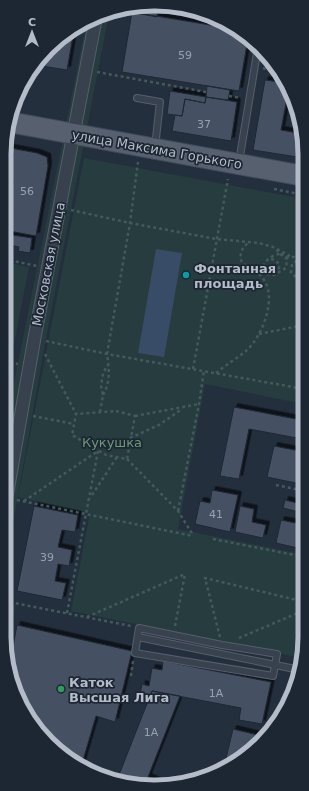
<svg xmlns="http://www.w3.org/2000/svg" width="309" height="791" font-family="'DejaVu Sans',sans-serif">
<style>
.green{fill:#263c3f}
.water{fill:#394c67}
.building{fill:#455162;stroke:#1f2835;filter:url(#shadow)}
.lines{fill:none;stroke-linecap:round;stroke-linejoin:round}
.lane-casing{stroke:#565f6c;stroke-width:8}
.street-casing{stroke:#565f6c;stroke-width:14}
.primary-casing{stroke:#414a57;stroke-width:22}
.path{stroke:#44595c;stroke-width:2.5;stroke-dasharray:3 3;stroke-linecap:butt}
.lane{stroke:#38414e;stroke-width:6}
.street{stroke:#38414e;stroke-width:12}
.primary{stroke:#56606e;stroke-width:20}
.culture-dot{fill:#0f9aa8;stroke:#1d2633;stroke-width:1.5}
.leisure-dot{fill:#2e9e5b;stroke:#1d2633;stroke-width:1.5}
.labels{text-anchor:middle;stroke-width:3.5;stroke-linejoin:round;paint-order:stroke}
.number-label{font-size:11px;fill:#98a1af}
.street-label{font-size:13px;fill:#b4bcc9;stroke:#1d2633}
.poi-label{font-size:13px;font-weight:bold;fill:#b4bcc9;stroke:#1d2633;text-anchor:start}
.park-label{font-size:13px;fill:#6b9a76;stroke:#1d2633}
.rim{fill:none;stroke:#b4bcc9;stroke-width:5}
</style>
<defs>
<filter id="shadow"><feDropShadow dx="3.5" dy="-3.5" stdDeviation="0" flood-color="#0009"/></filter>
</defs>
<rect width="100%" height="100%" fill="#242f3e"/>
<path class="green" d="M109 14 47 333 4 573V432L87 20Z
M84 158 304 199V404L205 384 178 529 305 555V636L301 658 71 611 90 513 18 497Z
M9 263 29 267 14 344 4 342V291Z
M4 604 15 606 6 649 4 636Z"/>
<path class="water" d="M156 249 182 253 164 357 138 353Z"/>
<path class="building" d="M144 4 158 6 157 17 136 13 137 6Z
M132 12 222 27 223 22 238 29 248 38 239 91 122 72Z
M74 30 67 70 36 65 41 55Z
M265 80 286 83 289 87 281 130 303 134 304 158 253 150Z
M207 86 230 90 228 100 206 97Z
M170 91 206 97 205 103 185 99 182 116 167 114Z
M206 97 237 102 231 141 172 131 175 115 182 116 185 99 205 103Z
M5 147 37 153 47 157 48 166 36 236 4 230 13 181 4 179Z
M4 200 9 201 6 220H4Z
M6 234 32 238 30 253 18 251 19 247 5 244Z
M234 407 301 420 297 438 249 429 239 479 220 476Z
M274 446 305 452V485L267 477Z
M212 490 238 495 230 532 195 524 200 501 210 503Z
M285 500 301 504 299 512 283 508Z
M34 506 78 515 75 532 62 530 58 547 72 550 69 566 58 564 55 581 66 583 62 600 17 591Z
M240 506 254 509 252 522 266 525 263 538 235 532Z
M281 520 305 525 302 549 276 543Z
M17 625 132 651 115 722 96 716 81 767 41 736 12 685 9 668Z
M163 661 271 682 262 724 239 720 241 708 152 691 150 696 140 695 142 684 149 686 152 668 162 670Z
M152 691 180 696 148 777 166 785 135 786 117 780Z
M233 729 262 736 261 740 238 762 224 767Z"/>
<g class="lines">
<defs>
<path id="lane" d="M137 98 160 102 155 147
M239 162 258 47
M139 628 222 645 277 654 273 676 135 653Z
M138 637 300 670
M81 765 87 770"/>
<path id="street" d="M4 511 35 335 96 17"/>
<path id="primary" d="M9 122 304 176"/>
</defs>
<use href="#lane" class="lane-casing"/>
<use href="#street" class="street-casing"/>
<use href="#primary" class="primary-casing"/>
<path class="path" d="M263 68 280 73
M97 72 206 92
M229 96 241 98
M274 189 304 195
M71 210 130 223 216 239 259 243 273 247 285 257H294L304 266
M304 248 302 254 304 259
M277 249 290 256
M280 254 287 259 286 268 274 275 266 274 263 267C265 260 274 254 280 254Z
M4 259 37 266
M271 259 275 260 279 264V271
M296 259 304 263
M297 261 292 264 291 272 297 278 304 276
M259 334 304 325
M46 341 107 354 304 389
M45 354 76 414
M4 362 18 364
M193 369 228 179
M216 373C226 365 237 358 246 351 262 337 277 299 264 280 259 272 250 268 242 263 239 254 241 249 248 243
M103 395C111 381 109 369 107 354L130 223 138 162
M4 411 11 412
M116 411 135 416 127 459 106 455 72 435 76 414Z
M100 412 103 395 101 386 103 373 108 365
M33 416 74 424
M135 416 199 404
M130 438 159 425 182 409
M127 459 178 511 193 535
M276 485 305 491
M92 495 117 457
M17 500 193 536
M24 501 98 451
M178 511 199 404 204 370
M213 539 305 557
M4 558 11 522
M4 601 131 626
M67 613 98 451
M87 617 185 574
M175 626 185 574
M220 637 205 578 305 602
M239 638 305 610
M131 676 133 661"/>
<use href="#lane" class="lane"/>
<use href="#street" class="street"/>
<use href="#primary" class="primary"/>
</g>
<circle class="culture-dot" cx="186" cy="275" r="4"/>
<circle class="leisure-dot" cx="61" cy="689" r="4"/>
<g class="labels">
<g class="number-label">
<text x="185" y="59">59</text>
<text x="204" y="128">37</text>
<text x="27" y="195">56</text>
<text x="216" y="518">41</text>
<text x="47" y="561">39</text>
<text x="216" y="697">1А</text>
<text x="151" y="736">1А</text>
</g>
<g class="street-label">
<text transform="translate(157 149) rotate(10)" y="5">улица Максима Горького</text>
<text transform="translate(48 264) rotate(-79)" y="5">Московская улица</text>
</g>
<g class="poi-label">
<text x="194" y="273">Фонтанная<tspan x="194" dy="15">площадь</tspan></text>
<text x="69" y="687">Каток<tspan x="69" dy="15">Высшая Лига</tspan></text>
</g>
<g class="park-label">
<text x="112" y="447">Кукушка</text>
</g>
</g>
<path d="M0 0H309V791H0ZM154 11H155A143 143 0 0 1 298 154V637A143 143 0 0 1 155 780H154A143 143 0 0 1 11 637V154A143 143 0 0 1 154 11Z" fill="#1d2633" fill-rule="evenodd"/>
<path class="rim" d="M154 11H155A143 143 0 0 1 298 154V637A143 143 0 0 1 155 780H154A143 143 0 0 1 11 637V154A143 143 0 0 1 154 11Z"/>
<g transform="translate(32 32)" stroke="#1d2633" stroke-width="3" paint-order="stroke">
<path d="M0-3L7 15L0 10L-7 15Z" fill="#b4bcc9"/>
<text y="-6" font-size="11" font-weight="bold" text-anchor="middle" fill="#b4bcc9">С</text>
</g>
</svg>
